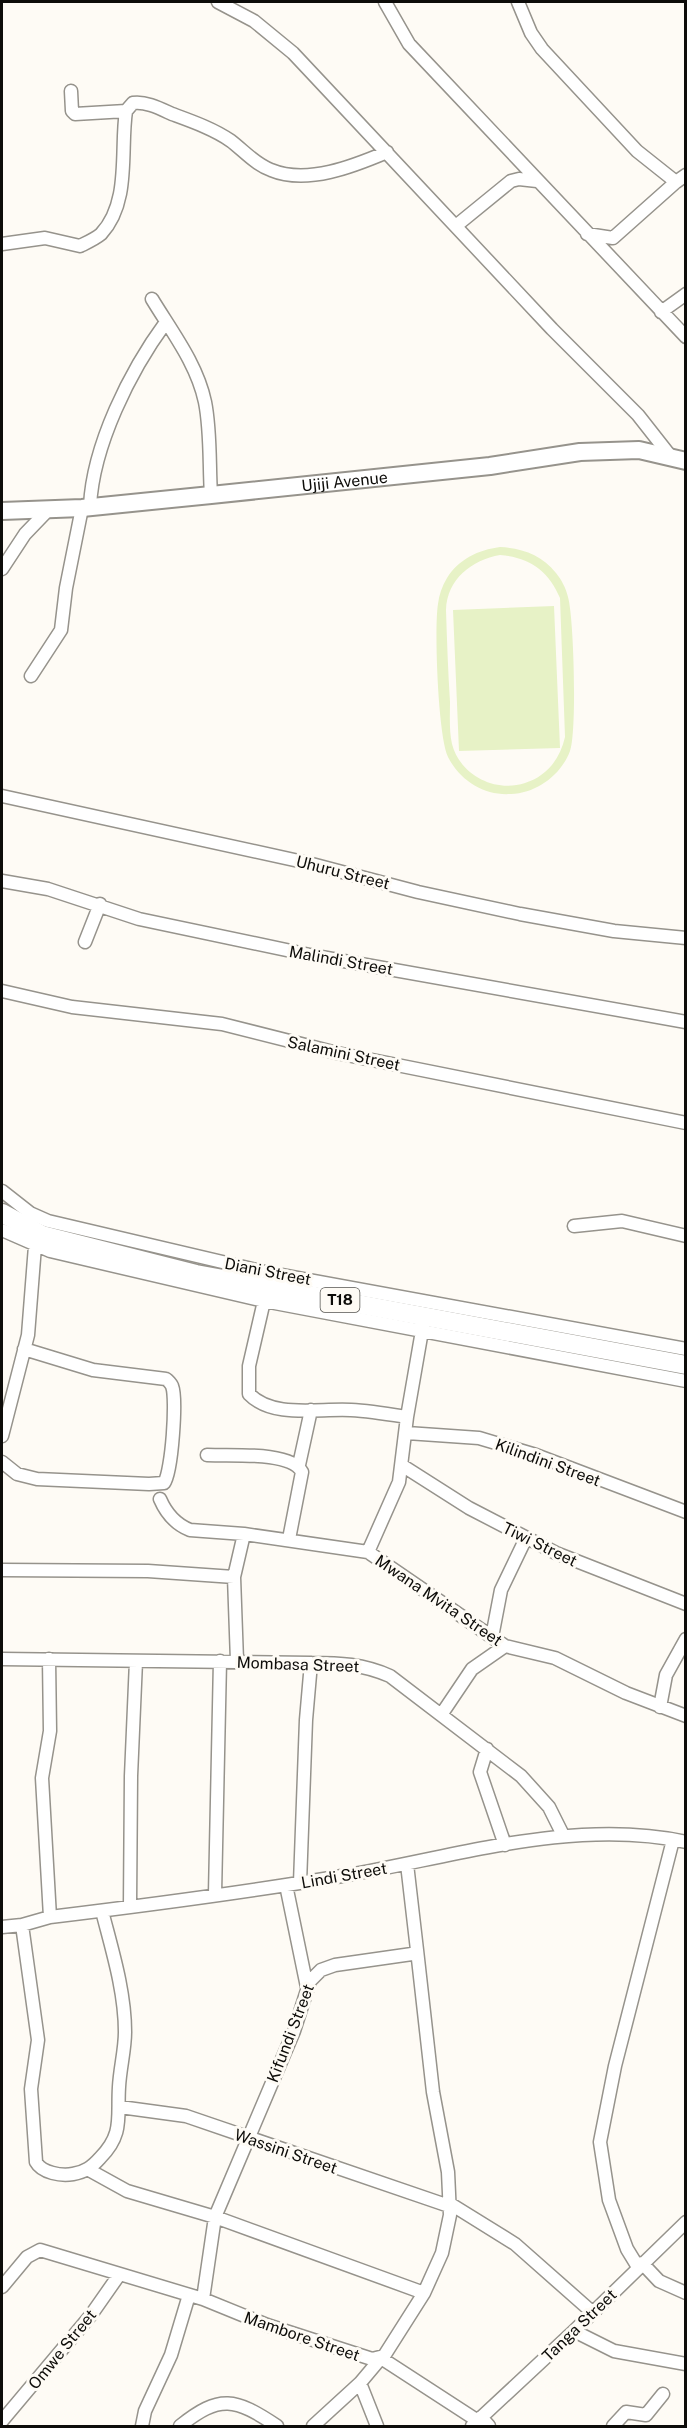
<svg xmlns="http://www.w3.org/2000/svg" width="687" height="2428" font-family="'Public Sans',sans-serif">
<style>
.green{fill:#e7f2c6;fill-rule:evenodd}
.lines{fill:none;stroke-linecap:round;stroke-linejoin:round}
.street-casing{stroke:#96938c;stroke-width:15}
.secondary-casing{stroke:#96938c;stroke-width:20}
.primary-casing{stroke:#96938c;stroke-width:21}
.street{stroke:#fff;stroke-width:12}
.secondary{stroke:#fff;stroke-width:16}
.primary{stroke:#fff;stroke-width:18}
.labels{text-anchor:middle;stroke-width:6;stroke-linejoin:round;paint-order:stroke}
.shield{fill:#fefbf5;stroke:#555450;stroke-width:1.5}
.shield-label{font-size:15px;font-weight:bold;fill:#0d0c09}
.street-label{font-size:16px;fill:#0d0c09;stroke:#fefbf5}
</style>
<rect width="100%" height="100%" fill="#fefbf5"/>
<path class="green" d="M500 547C522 548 542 555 556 573 561 579 566 588 568 597 574 618 577 732 570 751 561 775 537 793 511 794 485 796 460 781 448 757 438 737 434 628 438 604 439 595 442 586 447 578 459 559 478 550 500 547ZM500 555C529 557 549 571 560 598L565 737C560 759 547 776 525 783 495 793 460 775 452 744 449 731 450 715 450 702 448 671 447 641 446 610 447 579 472 560 500 555Z
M554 606 560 748 459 751 453 610Z"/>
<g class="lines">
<defs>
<path id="street" d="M218 2 254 21 293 53 552 329 638 415 671 457
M385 2 409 44 686 337
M518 2 531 33 542 49 637 151 676 182 686 175
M71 91 72 111 75 114 126 111
M457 225 511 181 519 179 537 181
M587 234 613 238 676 182
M2 244 45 238 80 246C86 243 95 239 101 234 131 202 120 149 126 111L133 103C146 101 161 109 172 114 191 121 214 129 231 141 244 151 255 164 271 170 307 185 354 166 387 152
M152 299C172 332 197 364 205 402 211 432 209 465 211 495
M661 312 686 294
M90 506C93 445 130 371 166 322
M2 569 25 534 50 508
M31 676 61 630 66 588 82 508
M2 796 308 863 418 892 520 914 614 931 686 938
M2 881 48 889 139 919 310 955 686 1022
M85 942 100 904
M2 991 72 1007 222 1024 337 1053 686 1123
M2 1191 30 1213 48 1221 265 1272 686 1349
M574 1226 622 1221 686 1236
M2 1230 50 1251 264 1301 686 1381
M264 1301 249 1366V1394C273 1419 319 1408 351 1410 370 1411 388 1414 407 1417
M407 1433 479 1438 536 1455 686 1512
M2 1436 28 1335 35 1246
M207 1455C230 1456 291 1451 302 1472L289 1539
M2 1462 17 1474 37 1479 149 1484 164 1483C172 1472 177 1398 172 1386 172 1385 167 1379 166 1379L93 1370 24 1349
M299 1465 311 1410
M403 1466 469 1508 556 1553 686 1604
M160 1499C166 1513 175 1524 190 1530L244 1534 368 1552 505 1646 555 1658 626 1693 686 1716
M368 1552 399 1482 407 1417 423 1325
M2 1570 148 1571 234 1577
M492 1637 501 1590 526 1538
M2 1659 311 1663C340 1663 363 1664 390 1676L521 1776 549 1807 563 1835
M49 1659 50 1731 42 1778 50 1917
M237 1661 234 1577 244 1534
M660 1707 666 1675 686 1639
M441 1715 472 1669 505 1646
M487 1749 480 1772 505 1845
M300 1883 306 1720 311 1663
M286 1885 307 1987
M215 1894 220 1661
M130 1906 131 1776 136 1661
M22 1925 38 2040 31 2089 36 2162C42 2173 61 2176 73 2174 85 2172 92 2167 100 2158 124 2134 117 2117 119 2087 120 2068 125 2050 125 2032 125 1991 112 1950 102 1911
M2 1927 22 1925 50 1917C149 1905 249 1892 348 1875 457 1856 575 1818 686 1842
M120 2107 186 2116 449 2206
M89 2170 127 2191 215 2217 424 2293
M449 2203 515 2244 592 2312
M642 2263 659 2281 686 2293
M638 2267 627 2249 609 2200 600 2142 615 2066 673 1840
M2 2287 27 2257 40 2250 203 2299 267 2325 372 2359 384 2356 424 2293 442 2253 450 2215 448 2172 433 2092 417 1950
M203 2299 215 2217 294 2031 310 1981 321 1970 335 1965 412 1954 417 1950 407 1864
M574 2331 614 2351 686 2364
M360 2383 377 2426
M481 2417 489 2426
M2 2421 91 2315 119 2275
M142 2426 145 2411 171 2355 189 2295
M180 2426C220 2394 235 2398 277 2426
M313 2426 360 2383 381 2358 478 2421
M472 2426 574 2331 686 2222
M613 2426 626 2412 646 2415 663 2394"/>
<g id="secondary">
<path id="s1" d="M2 511 82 508 211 495 490 466 580 452 639 450 686 461"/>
</g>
<path id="primary" d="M2 1213 42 1235 196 1274 686 1365"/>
</defs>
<use href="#street" class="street-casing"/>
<use href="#secondary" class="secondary-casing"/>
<use href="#primary" class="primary-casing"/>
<use href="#street" class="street"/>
<use href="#secondary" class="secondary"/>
<use href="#primary" class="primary"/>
</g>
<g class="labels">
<rect class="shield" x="320.5" y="1288" width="39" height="24" rx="4.5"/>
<g class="shield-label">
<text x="340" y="1305">T18</text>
</g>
<g class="street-label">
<text dy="6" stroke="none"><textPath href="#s1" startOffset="344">Ujiji Avenue</textPath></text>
<text transform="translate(343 872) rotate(14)" y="6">Uhuru Street</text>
<text transform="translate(341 960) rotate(10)" y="6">Malindi Street</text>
<text transform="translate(344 1053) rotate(12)" y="6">Salamini Street</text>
<text transform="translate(268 1271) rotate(11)" y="6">Diani Street</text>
<text transform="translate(548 1462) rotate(20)" y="6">Kilindini Street</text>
<text transform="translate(540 1544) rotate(26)" y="6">Tiwi Street</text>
<text transform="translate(439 1600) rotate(34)" y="6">Mwana Mvita Street</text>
<text transform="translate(298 1664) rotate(2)" y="6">Mombasa Street</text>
<text transform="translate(344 1875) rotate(-10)" y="6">Lindi Street</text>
<text transform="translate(290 2033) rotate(-69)" y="6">Kifundi Street</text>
<text transform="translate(286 2151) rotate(19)" y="6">Wassini Street</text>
<text transform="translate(579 2325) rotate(-44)" y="6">Tanga Street</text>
<text transform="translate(302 2336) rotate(19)" y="6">Mambore Street</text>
<text transform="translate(62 2349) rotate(-51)" y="6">Omwe Street</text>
</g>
</g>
<rect width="687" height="2428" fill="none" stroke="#0d0c09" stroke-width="6"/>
</svg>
